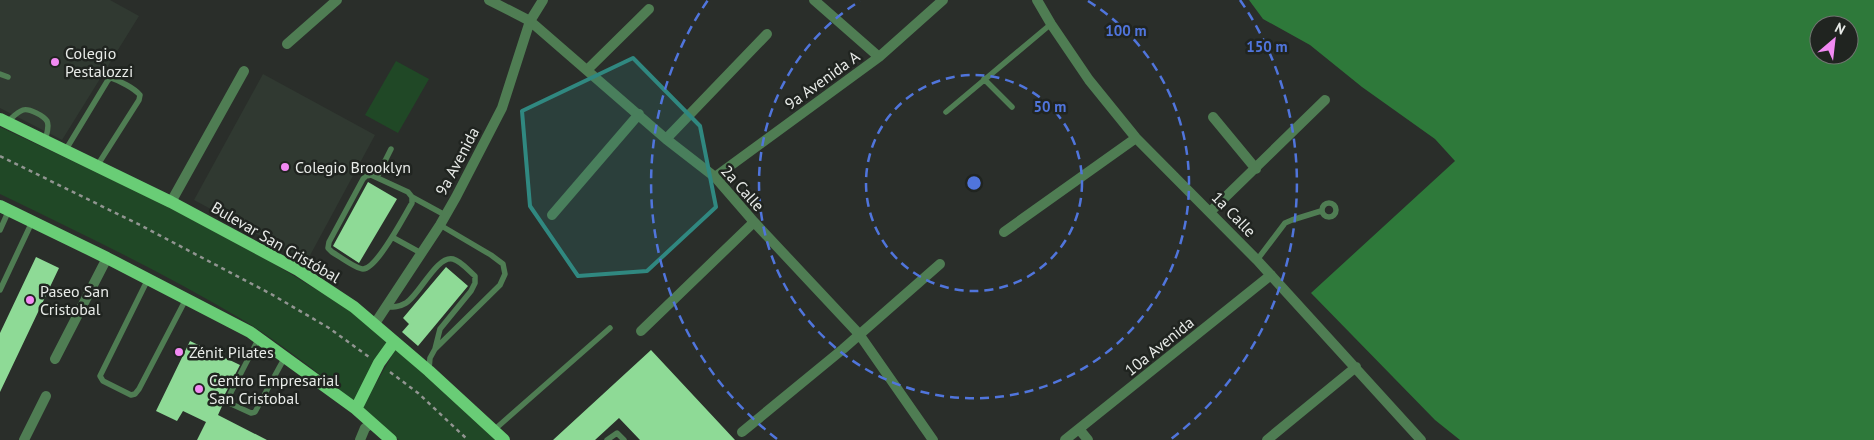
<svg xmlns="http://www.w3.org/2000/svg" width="1874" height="440" font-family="'PT Sans',sans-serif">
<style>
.built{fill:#303931}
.green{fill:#204826}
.forest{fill:#2e793a;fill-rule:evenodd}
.building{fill:#8eda96}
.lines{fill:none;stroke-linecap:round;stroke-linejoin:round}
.path{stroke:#919591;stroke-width:2.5;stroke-dasharray:4 4;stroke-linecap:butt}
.service{stroke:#4f7d53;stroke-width:5.5}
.minor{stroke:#4f7d53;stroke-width:10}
.primary{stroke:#69cd76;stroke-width:12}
.marked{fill:#308880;fill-opacity:0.2;stroke:#308880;stroke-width:4;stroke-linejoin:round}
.ring{fill:none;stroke:#5075dc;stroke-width:2.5;stroke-dasharray:9 6}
.poi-dot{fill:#f28af3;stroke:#202420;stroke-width:2}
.labels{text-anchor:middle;stroke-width:5;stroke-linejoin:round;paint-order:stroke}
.poi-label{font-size:16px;fill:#e8ebe8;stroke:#202420;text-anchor:start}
.street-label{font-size:16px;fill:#e8ebe8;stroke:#202420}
.centre{fill:#5075dc;stroke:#202420;stroke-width:2.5}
.ring-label{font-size:15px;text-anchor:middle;font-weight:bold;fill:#5075dc;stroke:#202420;stroke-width:5;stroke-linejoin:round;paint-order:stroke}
</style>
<rect width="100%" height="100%" fill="#2a2e2a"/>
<path class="built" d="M0 0H110L139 16 62 140 0 108Z
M263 74 375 135 307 261 194 200Z"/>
<path class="green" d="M396 61 429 79 398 133 365 115Z
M0 127 170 207 266 259 355 313 389 342 354 401C318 373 282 344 243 320 165 273 82 234 0 194Z
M396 349 496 440H399L362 407Z"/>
<path class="forest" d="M1249 0H1874V440H1460L1435 420 1311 293 1455 161 1435 139 1362 87 1310 45 1263 19ZM1819 25H1849V55H1819Z"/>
<path class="building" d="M368 182 397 199 359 263 333 246Z
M36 257 59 268 0 392V333Z
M446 267 468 286 418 346 402 332 409 324 403 318Z
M190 341 240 365 223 398V404L218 415 267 440H197L206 422 183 411 177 421 156 411Z
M651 350 735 440H640L619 418 595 440H553Z"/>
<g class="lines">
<path class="path" d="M0 156 140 225 271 294 329 328 369 357
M390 372 418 393 468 440"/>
<path class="service" d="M0 74 8 77
M984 79 1012 107
M946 112 1051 24
M7 122C12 118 17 112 23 110 29 108 44 116 47 121 50 127 46 135 45 141
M65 151 108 80 111 78C120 81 134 88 140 95L139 100 97 166
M371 175 408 192 412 197V203C404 216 377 269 363 269 356 269 339 256 332 252L328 248 329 242 363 179 366 176Z
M377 177 391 149
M412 197 445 215
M1322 210a7 7 0 1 1 14 0a7 7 0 1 1-14 0Z
M0 230 9 210
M392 237 421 253
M1257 260 1285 223 1292 220 1321 211
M148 279 100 376 103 381 131 395 135 394 139 389 186 299
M0 290 32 222
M387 307C394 307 399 307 406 303 420 294 437 255 453 259 461 261 469 271 475 276V283L471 291 440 329 435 349
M259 338 227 400V402L251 413 255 412 285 357
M429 369 430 358 435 349 500 285 505 274 503 264 491 255 440 225
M494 430 610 328
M607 440 617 433 624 440"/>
<path class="minor" d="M489 0 530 21 666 139 715 177 754 222 859 334 933 440
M814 0 879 57
M1037 0 1051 24 1089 80 1136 138 1257 260 1421 440
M287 44 337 0
M587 70 649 9
M1213 117 1256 169
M666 139 767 34
M715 177 879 57 943 0
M171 202 244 71
M1210 212 1325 100
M552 215 639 114
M1004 232 1136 138
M374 325 440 225 456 197 502 108 530 21 543 0
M641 331 754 222
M55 359 107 258
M1079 429 1088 440
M742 432 843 349 940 264
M24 440 46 396
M360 440 365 428 372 423
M1065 440 1271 275
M1267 440 1356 367"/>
<path class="primary" d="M0 119 171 202 298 270 354 307 429 371 504 440
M0 206 107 258 250 332 356 409 391 440
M356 409 379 363 394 342"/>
</g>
<path class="marked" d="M633 58 700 126 716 207 647 271 578 276 530 206 522 111Z"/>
<g class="ring">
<circle cx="974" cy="183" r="108"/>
<path d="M1088 1A215 215 0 1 1 860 1"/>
<path d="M777 439A323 323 0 0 1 708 0M1240 0A323 323 0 0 1 1171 439"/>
</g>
<g class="poi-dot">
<circle cx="55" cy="62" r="5"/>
<circle cx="285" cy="167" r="5"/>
<circle cx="30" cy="300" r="5"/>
<circle cx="179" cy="352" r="5"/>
<circle cx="199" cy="389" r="5"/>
</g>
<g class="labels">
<g class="poi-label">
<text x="65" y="59">Colegio<tspan x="65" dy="18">Pestalozzi</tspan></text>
<text x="295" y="173">Colegio Brooklyn</text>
<text x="40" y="297">Paseo San<tspan x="40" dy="18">Cristobal</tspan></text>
<text x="189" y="358">Zénit Pilates</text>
<text x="209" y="386">Centro Empresarial<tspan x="209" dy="18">San Cristobal</tspan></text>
</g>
<g class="street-label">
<text transform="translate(822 80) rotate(-36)" y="6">9a Avenida A</text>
<text transform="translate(457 161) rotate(-62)" y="6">9a Avenida</text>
<text transform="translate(743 188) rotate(48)" y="6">2a Calle</text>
<text transform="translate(1234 214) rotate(46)" y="6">1a Calle</text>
<text transform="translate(276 242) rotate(30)" y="6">Bulevar San Cristóbal</text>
<text transform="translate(1159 346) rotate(-39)" y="6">10a Avenida</text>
</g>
</g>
<circle cx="974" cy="183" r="8" class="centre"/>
<g class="ring-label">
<text x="1126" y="36">100 m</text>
<text x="1267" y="52">150 m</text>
<text x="1050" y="112">50 m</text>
</g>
<g transform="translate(1834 40) rotate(28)"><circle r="24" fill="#202420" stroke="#707470"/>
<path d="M0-4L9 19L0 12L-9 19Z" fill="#f28af3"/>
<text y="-8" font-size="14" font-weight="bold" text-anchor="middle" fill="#e8ebe8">N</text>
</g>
</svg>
